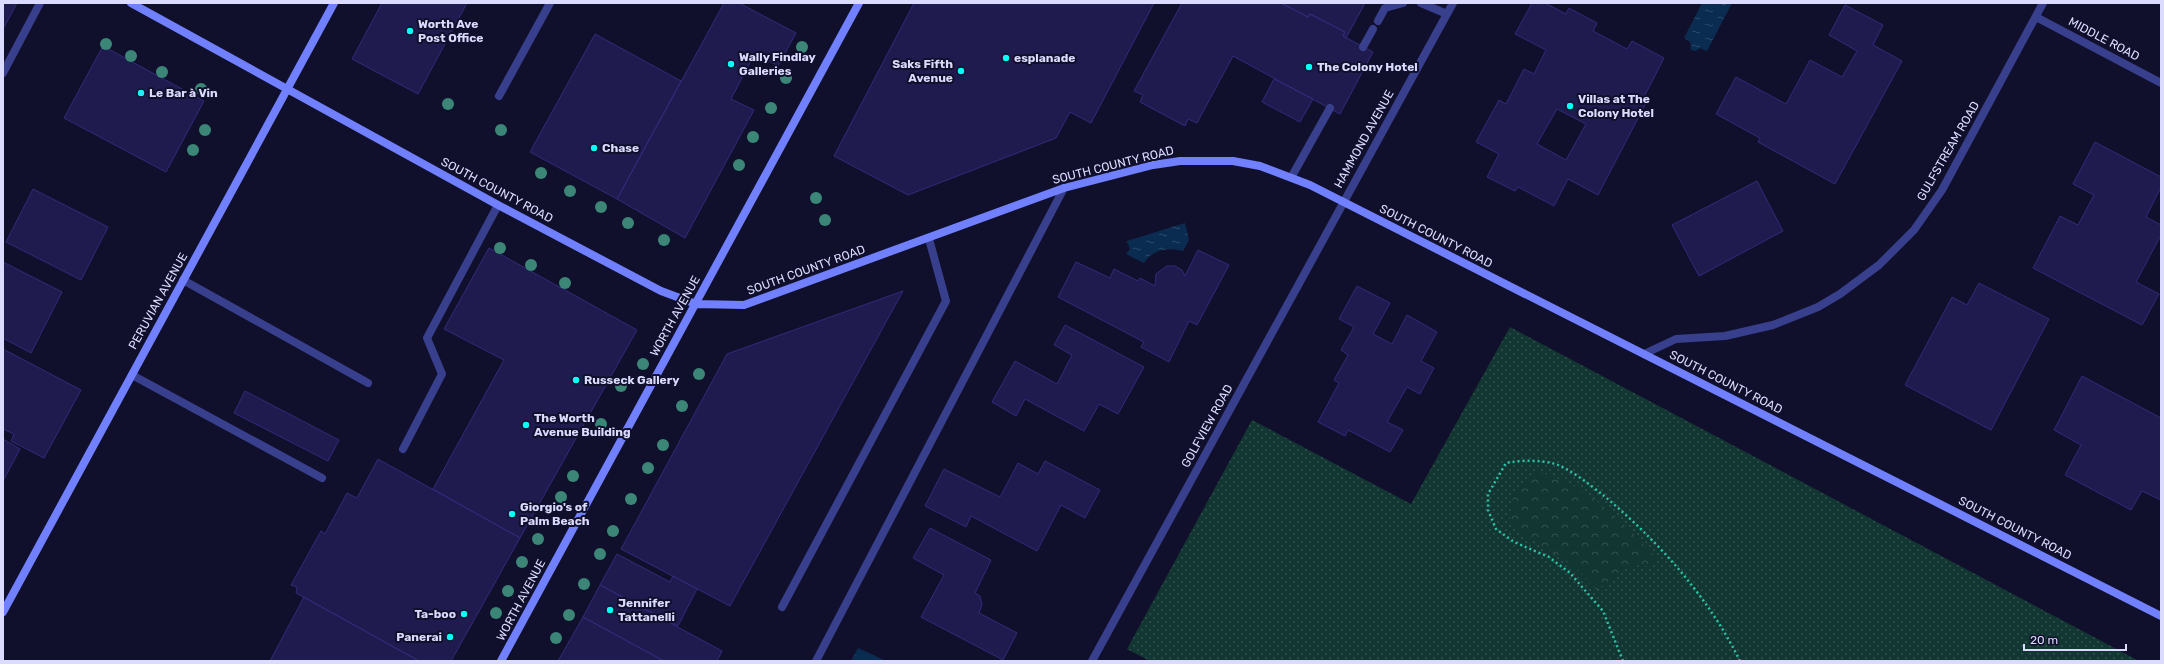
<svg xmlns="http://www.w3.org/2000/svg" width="2164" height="664" font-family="Rubik,sans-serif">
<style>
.green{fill:url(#green-dots)}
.forest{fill:url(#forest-crowns)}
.water{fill:url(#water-ripples)}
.building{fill:#1f1b4e;stroke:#312b7b;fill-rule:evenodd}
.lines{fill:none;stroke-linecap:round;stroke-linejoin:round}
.path{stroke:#2ac4a7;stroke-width:2.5;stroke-dasharray:2 3;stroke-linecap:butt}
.lane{stroke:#38408d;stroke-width:8}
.street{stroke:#38408d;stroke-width:8}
.secondary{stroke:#7180ff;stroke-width:8}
.tree{fill:#3b8677}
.poi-dot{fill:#06fff9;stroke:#11102c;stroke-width:1.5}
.labels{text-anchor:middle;stroke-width:4;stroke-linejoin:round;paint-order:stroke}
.poi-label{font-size:12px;font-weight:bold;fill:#dadbff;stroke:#11102c;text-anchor:start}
.street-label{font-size:12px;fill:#dadbff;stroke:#11102c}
</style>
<defs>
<pattern id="green-dots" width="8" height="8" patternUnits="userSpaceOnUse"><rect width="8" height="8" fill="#123631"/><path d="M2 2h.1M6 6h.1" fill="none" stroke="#345250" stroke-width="1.8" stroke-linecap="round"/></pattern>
<pattern id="forest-crowns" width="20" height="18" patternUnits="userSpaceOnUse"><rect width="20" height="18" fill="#123631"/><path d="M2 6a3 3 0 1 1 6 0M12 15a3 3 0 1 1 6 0" fill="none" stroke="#345250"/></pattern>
<pattern id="water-ripples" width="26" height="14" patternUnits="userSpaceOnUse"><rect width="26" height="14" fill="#0a2c51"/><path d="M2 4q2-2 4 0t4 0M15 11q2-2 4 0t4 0" fill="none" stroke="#2d4a6b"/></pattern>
</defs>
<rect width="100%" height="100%" fill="#11102c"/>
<path class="green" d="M1510 327 2139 661H1150L1127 649 1252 420 1411 504Z"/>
<path class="forest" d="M1538 472C1588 484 1623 523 1657 558L1650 567 1635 565 1624 569 1597 590 1579 571 1556 554 1524 535 1510 520C1510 494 1518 486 1538 472Z"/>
<path class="water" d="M1702 3H1732L1707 51 1700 48 1696 51 1691 50 1690 42 1684 38Z
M1185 223 1189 240 1183 251C1168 247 1153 249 1144 263L1126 254 1130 249 1127 241Z
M858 648 884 660 851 661Z"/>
<path class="building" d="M3 3H17L3 29Z
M382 3H467L418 94 352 59Z
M724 3H739L796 33 778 66 755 53 731 99 754 110 685 238 617 199Z
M914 3H1154L1091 123 1070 112 1056 138 908 195 834 156Z
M1182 3H1281L1308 17 1310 14 1345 32 1343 36 1373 52 1340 114 1233 56 1197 123 1188 119 1185 126 1140 102 1143 95 1134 91Z
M1281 3H1365L1346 38 1343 36 1345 32 1310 14 1308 17Z
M1532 3H1545L1566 14 1569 8 1597 23 1593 31 1627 49 1632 41 1664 58 1643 99 1647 101 1598 195 1568 179 1554 206 1518 187 1515 191 1487 177 1499 154 1476 142 1499 100 1506 104 1524 69 1534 74 1546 50 1515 34ZM1557 109 1586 124 1566 160 1537 144Z
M1845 5 1883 25 1873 45 1902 61 1835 184 1758 142 1760 138 1716 114 1736 77 1786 104 1810 60 1842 77 1857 51 1829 35Z
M595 34 681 81 617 199 530 152Z
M103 46 204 101 166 172 64 118Z
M1274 79 1313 99 1300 122 1262 102Z
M2095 142 2161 177V187L2146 217 2161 225V235L2136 282 2159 294 2142 325 2033 268 2060 216 2078 225 2094 195 2073 184Z
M1757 181 1783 231 1699 276 1672 225Z
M33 189 108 227 81 280 6 242Z
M489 248 637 330 520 538 433 489 504 360 444 329Z
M1198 250 1229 265 1197 325 1189 321 1169 362 1141 347 1144 342 1058 297 1076 262 1110 278 1114 269 1138 281 1140 278 1155 286 1156 274 1167 266H1175L1182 270 1185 276Z
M3 262 62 292 31 353 3 338Z
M1979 283 2049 319 1991 430 1905 385 1952 297 1967 305Z
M1357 286 1390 303 1373 334 1392 344 1407 315 1437 332 1421 361 1434 368 1420 394 1407 387 1387 422 1403 430 1390 452 1348 430 1345 436 1318 422 1339 383 1334 380 1348 355 1341 350 1354 327 1339 319Z
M903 291 730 606 621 549 727 354Z
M1065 325 1144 367 1118 414 1099 404 1084 431 1025 399 1016 416 992 402 1015 361 1057 384 1072 355 1054 345Z
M3 349 81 390 44 458 11 441 14 434 3 429Z
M2082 376 2161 418V500L2142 491 2131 510 2065 475 2081 445 2054 430Z
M245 391 339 440 328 461 234 413Z
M3 439 20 449 3 481Z
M378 459 520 538 451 661H419L296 593 297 587 291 585 321 531 325 534 347 493 357 498Z
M1045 461 1100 490 1085 518 1061 505 1037 551 971 516 966 527 925 506 944 469 1000 497 1018 463 1038 474Z
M930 528 991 560 975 593 980 596 982 605 979 613 1017 633 1003 660 921 617 944 575 913 558Z
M617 554 670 582 673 576 697 589 678 626 600 585Z
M600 585 722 651 717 661H664L583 617Z
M304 597 419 661H270Z
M583 617 662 660 664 661H558Z"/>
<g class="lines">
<path class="path" d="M1623 661 1603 611 1570 573 1549 557 1514 542 1496 529 1488 510V494L1506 463C1521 460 1537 460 1552 463 1568 467 1590 485 1603 495 1658 541 1708 596 1740 661"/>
<path class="lane" d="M1421 3 1447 14
M1378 21 1385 8 1403 3
M1363 47 1373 29
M3 73 40 3
M499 96 550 3
M1292 176 1330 108
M183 280 368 383
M132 375 322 478
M403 449 442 374 427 338 498 205
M782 607 946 301 929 239
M816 661 1064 188"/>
<path class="street" d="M2036 17 2161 83
M1644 354 1676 339 1725 336 1773 325 1818 307 1840 294 1879 265 1914 230 1942 190 2043 3
M1092 661 1453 3"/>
<path class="secondary" d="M131 3 498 205 661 291 696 304 744 305 1064 188 1153 165 1180 161H1233L1260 166 1310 185 2161 616
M3 612 334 3
M501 661 859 3"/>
</g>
<g class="tree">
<circle cx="106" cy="44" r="6"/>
<circle cx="802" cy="47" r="6"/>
<circle cx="131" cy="56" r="6"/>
<circle cx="162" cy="72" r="6"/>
<circle cx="786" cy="78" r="6"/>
<circle cx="201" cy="89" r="6"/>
<circle cx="448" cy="104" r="6"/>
<circle cx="771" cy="108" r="6"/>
<circle cx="205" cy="130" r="6"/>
<circle cx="501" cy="130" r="6"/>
<circle cx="753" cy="137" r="6"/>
<circle cx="193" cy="150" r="6"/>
<circle cx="739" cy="165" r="6"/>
<circle cx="541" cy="173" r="6"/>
<circle cx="570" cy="191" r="6"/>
<circle cx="816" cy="198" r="6"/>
<circle cx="601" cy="207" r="6"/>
<circle cx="825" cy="220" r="6"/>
<circle cx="628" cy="223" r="6"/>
<circle cx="664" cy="240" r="6"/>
<circle cx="500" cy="248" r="6"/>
<circle cx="531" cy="265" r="6"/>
<circle cx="565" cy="283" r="6"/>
<circle cx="643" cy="364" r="6"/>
<circle cx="699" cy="374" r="6"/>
<circle cx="621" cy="386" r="6"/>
<circle cx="682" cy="406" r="6"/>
<circle cx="601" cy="424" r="6"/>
<circle cx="663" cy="445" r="6"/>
<circle cx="648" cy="468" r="6"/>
<circle cx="573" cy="476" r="6"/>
<circle cx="561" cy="497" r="6"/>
<circle cx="631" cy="499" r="6"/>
<circle cx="613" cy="531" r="6"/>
<circle cx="538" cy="539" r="6"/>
<circle cx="600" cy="554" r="6"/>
<circle cx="522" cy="562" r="6"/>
<circle cx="584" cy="584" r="6"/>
<circle cx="508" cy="591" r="6"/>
<circle cx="496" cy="613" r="6"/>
<circle cx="569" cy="615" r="6"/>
<circle cx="556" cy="638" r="6"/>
</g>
<g class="poi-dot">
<circle cx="410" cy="31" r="4"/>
<circle cx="1006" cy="58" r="4"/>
<circle cx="731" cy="64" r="4"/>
<circle cx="1309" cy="67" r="4"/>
<circle cx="961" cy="71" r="4"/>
<circle cx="141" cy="93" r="4"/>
<circle cx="1570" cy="106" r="4"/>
<circle cx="594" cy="148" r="4"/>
<circle cx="576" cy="380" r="4"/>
<circle cx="526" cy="425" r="4"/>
<circle cx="512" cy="514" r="4"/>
<circle cx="610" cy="610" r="4"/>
<circle cx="464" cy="614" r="4"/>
<circle cx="450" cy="637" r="4"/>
</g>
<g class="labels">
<g class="poi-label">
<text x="418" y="28">Worth Ave<tspan x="418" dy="14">Post Office</tspan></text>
<text x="739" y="61">Wally Findlay<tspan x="739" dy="14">Galleries</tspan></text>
<text x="1014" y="62">esplanade</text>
<text x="953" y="68" text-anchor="end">Saks Fifth<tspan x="953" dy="14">Avenue</tspan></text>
<text x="1317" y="71">The Colony Hotel</text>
<text x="149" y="97">Le Bar à Vin</text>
<text x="1578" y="103">Villas at The<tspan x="1578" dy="14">Colony Hotel</tspan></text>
<text x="602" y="152">Chase</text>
<text x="584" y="384">Russeck Gallery</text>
<text x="534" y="422">The Worth<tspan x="534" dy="14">Avenue Building</tspan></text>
<text x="520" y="511">Giorgio's of<tspan x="520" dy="14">Palm Beach</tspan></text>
<text x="618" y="607">Jennifer<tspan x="618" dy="14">Tattanelli</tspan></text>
<text x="456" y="618" text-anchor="end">Ta-boo</text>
<text x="442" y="641" text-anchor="end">Panerai</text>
</g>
<g class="street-label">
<text transform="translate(2104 39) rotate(28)" y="4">MIDDLE ROAD</text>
<text transform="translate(1364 139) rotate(-61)" y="4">HAMMOND AVENUE</text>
<text transform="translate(1948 151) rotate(-60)" y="4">GULFSTREAM ROAD</text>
<text transform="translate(1113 165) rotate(-14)" y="4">SOUTH COUNTY ROAD</text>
<text transform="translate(497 190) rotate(28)" y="4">SOUTH COUNTY ROAD</text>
<text transform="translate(1436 236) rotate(27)" y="4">SOUTH COUNTY ROAD</text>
<text transform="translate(806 270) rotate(-20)" y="4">SOUTH COUNTY ROAD</text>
<text transform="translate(158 301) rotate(-61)" y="4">PERUVIAN AVENUE</text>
<text transform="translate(675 316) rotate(-61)" y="4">WORTH AVENUE</text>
<text transform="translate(1726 382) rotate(27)" y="4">SOUTH COUNTY ROAD</text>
<text transform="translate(1207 426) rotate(-61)" y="4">GOLFVIEW ROAD</text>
<text transform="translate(2015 528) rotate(27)" y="4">SOUTH COUNTY ROAD</text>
<text transform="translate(521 600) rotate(-62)" y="4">WORTH AVENUE</text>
</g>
</g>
<rect width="2164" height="664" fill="none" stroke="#dadbff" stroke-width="8"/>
<path d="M2024 644v6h102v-6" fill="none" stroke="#dadbff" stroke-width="2"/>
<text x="2030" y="644" font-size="12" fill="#dadbff" stroke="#11102c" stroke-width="3" paint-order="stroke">20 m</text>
</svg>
